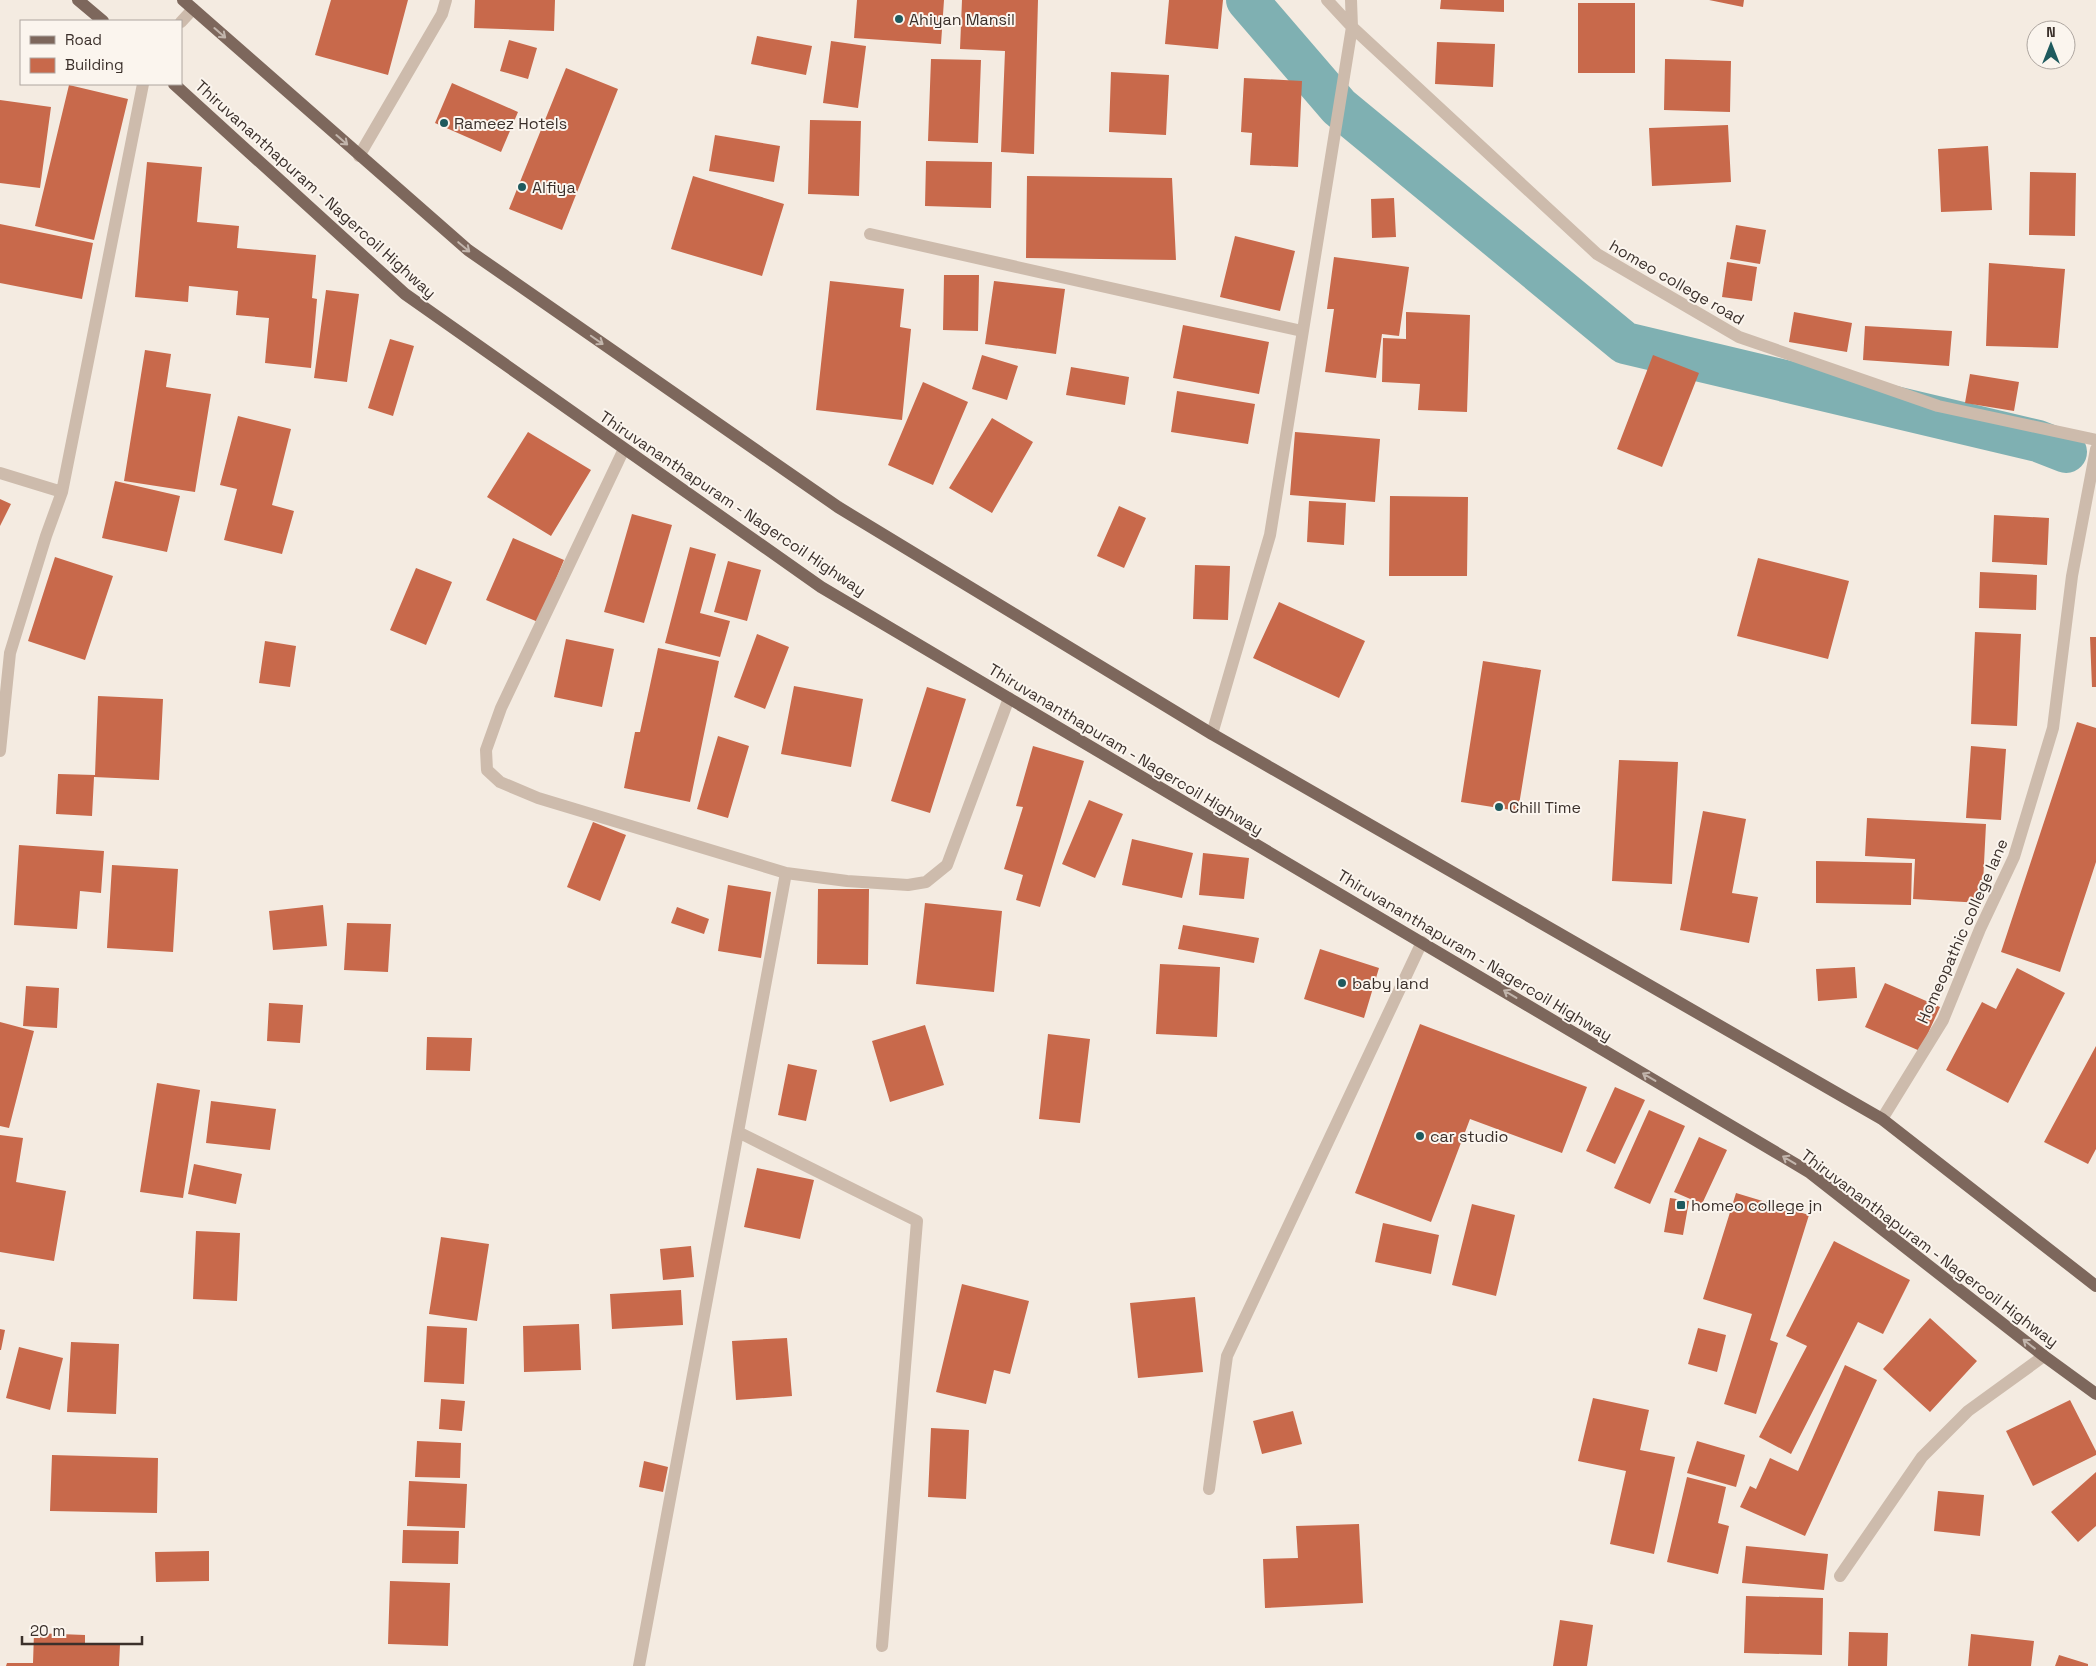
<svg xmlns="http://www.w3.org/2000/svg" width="2096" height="1666" font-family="'Space Grotesk',sans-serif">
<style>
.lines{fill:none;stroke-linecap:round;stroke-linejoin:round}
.canal{stroke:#7fb0b2;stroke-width:42}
.building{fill:#c8694b}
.lane{stroke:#cdbbac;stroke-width:12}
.street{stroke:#cdbbac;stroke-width:12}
.primary{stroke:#7d675c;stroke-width:12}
.oneway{stroke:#c2b5ac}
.poi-dot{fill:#1f5a5e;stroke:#fbf5ee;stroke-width:2}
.labels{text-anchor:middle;stroke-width:4;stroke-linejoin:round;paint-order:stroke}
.poi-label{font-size:16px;fill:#3b302b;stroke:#fbf5ee;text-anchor:start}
.street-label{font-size:16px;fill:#3b302b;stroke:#fbf5ee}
</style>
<rect width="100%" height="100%" fill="#f4ebe1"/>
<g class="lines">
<path class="canal" d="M1247 0 1339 107 1625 343 2038 441 2066 452"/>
</g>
<path class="building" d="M331 0H408L388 75 315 55Z
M475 0H555L554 31 474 28Z
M857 0H944L941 44 854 38Z
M962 0H1038L1034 154 1001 152 1005 51 960 49Z
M1169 0H1223L1218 49 1165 44Z
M1441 0H1504V12L1440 9Z
M1709 0H1744L1743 7Z
M1578 3H1635V73H1578Z
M757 36 812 46 806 75 751 64Z
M509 40 537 48 528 79 500 71Z
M831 41 866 46 858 108 823 103Z
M1437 42 1495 44 1493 87 1435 84Z
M931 59 981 60 978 143 928 141Z
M1665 59 1731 61 1730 112 1664 110Z
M566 68 618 89 562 230 509 209Z
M1111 72 1169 75 1166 135 1109 132Z
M1244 78 1302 81 1298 167 1250 165 1252 133 1241 132Z
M452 83 518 112 501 152 435 123Z
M69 85 128 99 94 240 35 226Z
M0 100 51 107 40 188 0 183Z
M810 120 861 121 859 196 808 194Z
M1728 125 1731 182 1652 186 1649 128Z
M715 135 780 146 774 182 709 171Z
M1988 146 1992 210 1941 212 1938 149Z
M926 161 992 162 991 208 925 206Z
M147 162 202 167 197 222 239 226 237 248 316 255 312 298 317 299 311 368 265 363 269 318 236 315 238 291 189 286 188 302 135 297Z
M2030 172 2076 173 2075 236 2029 235Z
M693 176 784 204 762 276 671 249Z
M1027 176 1172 178 1176 260 1026 258Z
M1394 198 1396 237 1372 238 1371 199Z
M0 224 93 243 82 299 0 283Z
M1736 225 1766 230 1760 264 1730 259Z
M1235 236 1295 251 1280 311 1220 297Z
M1334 257 1409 267 1399 336 1382 334 1376 378 1325 372 1334 309H1327Z
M1727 262 1757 267 1752 301 1722 297Z
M1989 263 2065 269 2058 348 1986 346Z
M944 275H979L978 331 943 330Z
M830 281 904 289 900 327 911 329 902 420 816 410Z
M994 281 1065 289 1056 354 985 344Z
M326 290 359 294 347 382 314 378Z
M1406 312 1470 315 1467 412 1418 410 1420 384 1382 382 1383 338 1406 339Z
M1794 312 1852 323 1847 352 1789 342Z
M1183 325 1269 342 1259 394 1173 378Z
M1865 326 1952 331 1949 366 1863 360Z
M390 339 414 346 393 416 368 408Z
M145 350 171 354 166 387 211 394 195 492 124 481Z
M982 355 1018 366 1007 400 972 389Z
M1653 355 1699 373 1662 467 1617 449Z
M1071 367 1129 377 1125 405 1066 395Z
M1970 374 2019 382 2014 411 1965 403Z
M923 382 968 402 933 485 888 465Z
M1177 391 1255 404 1248 444 1171 432Z
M238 416 291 429 272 505 294 511 282 554 224 540 237 489 220 485Z
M992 418 1033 442 992 513 949 488Z
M528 432 591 470 551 536 487 497Z
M1295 432 1380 439 1375 502 1290 495Z
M115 481 180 496 167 552 102 538Z
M1390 496 1468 497 1467 576H1389Z
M0 499 11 504 0 526Z
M1309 501 1346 503 1344 545 1307 542Z
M1119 506 1146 518 1124 568 1097 556Z
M632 514 672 525 644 623 604 612Z
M1994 515 2049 518 2047 565 1992 562Z
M513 538 564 560 538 622 486 600Z
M690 547 716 554 700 613 730 621 720 657 665 643Z
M55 557 113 576 85 660 28 641Z
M1758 558 1849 581 1828 659 1737 636Z
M728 561 761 570 747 621 714 612Z
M1195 565 1230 566 1228 620 1193 619Z
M416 568 452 582 426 645 390 630Z
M1980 572 2037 575 2036 610 1979 608Z
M1279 602 1365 641 1339 698 1253 658Z
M1975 632 2021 634 2017 726 1971 724Z
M757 634 789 647 765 709 734 697Z
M2090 637H2096V687H2092Z
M566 639 614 649 602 707 554 697Z
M265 641 296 646 290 687 259 683Z
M658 648 719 661 690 802 624 788 635 732H640Z
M1483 661 1541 670 1518 811 1461 802Z
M794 686 863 699 851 767 781 754Z
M927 687 966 699 930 813 891 801Z
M98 696 163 699 159 780 94 777 92 816 56 814 58 774 95 775Z
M2077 722 2096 728V862L2060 972 2001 952Z
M718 736 749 746 728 818 697 809Z
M1033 746 1084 761 1040 907 1016 900 1023 875 1004 869 1023 807 1016 806Z
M1971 746 2006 749 2001 820 1966 818Z
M1619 760 1678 762 1672 884 1612 881Z
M1089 800 1123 814 1095 878 1062 864Z
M1703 811 1746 819 1732 893 1758 897 1749 943 1680 930Z
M1867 818 1986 824 1982 903 1913 899 1915 859 1865 856Z
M593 822 626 835 600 901 567 887Z
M1132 839 1193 853 1182 898 1122 885Z
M19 845 104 851 101 893 80 891 77 929 14 925Z
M1203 853 1249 858 1244 899 1199 895Z
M1816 861 1912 863 1911 905 1816 903Z
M112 865 178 869 173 952 107 948Z
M728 885 771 892 761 958 718 951Z
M818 889H869L868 965 817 964Z
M925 903 1002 911 994 992 916 984Z
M323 905 327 946 273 950 269 911Z
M677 907 709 919 704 934 671 923Z
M347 923 391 924 388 972 344 970Z
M1183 925 1259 938 1254 963 1178 949Z
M1320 949 1379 968 1364 1018 1304 999Z
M1160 964 1220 967 1217 1037 1156 1034Z
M1855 967 1857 998 1818 1001 1816 969Z
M2017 968 2065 993 2008 1103 1946 1070 1982 1002 1996 1009Z
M1885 983 1940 1007 1920 1051 1865 1027Z
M26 986 59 988 57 1028 23 1026Z
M269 1003 303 1005 300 1043 267 1041Z
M0 1022 34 1031 9 1128 0 1126Z
M1420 1024 1587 1087 1562 1153 1470 1119 1431 1222 1355 1193Z
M925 1025 944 1085 890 1102 872 1041Z
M1048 1034 1090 1039 1080 1123 1039 1119Z
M427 1037 472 1038 470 1071 426 1070Z
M2096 1046V1149L2088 1164 2044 1142Z
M788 1064 817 1070 806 1121 778 1115Z
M157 1083 200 1090 183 1198 140 1192Z
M1615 1087 1645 1100 1615 1164 1586 1151Z
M211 1101 276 1109 270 1150 206 1143Z
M1649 1110 1685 1126 1650 1204 1614 1188Z
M0 1135 23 1138 16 1182 66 1191 54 1261 0 1252Z
M1699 1137 1727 1150 1702 1204 1674 1192Z
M194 1164 242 1174 236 1204 188 1194Z
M757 1168 814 1180 800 1239 744 1227Z
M1736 1193 1809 1215 1770 1340 1778 1343 1756 1414 1724 1404 1752 1314 1703 1299Z
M1670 1198 1689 1201 1683 1235 1664 1232Z
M1472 1204 1515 1215 1496 1296 1452 1285Z
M1383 1223 1439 1235 1431 1274 1375 1262Z
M196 1231 240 1233 237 1301 193 1299Z
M441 1237 489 1244 477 1321 429 1314Z
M1834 1241 1910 1280 1883 1334 1858 1322 1791 1454 1759 1437 1807 1346 1786 1336Z
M691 1246 694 1277 663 1280 660 1249Z
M962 1284 1029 1301 1010 1374 994 1370 986 1404 936 1392Z
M681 1290 683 1325 612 1329 610 1294Z
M1195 1297 1203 1372 1138 1378 1130 1303Z
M1930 1318 1977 1361 1930 1412 1883 1369Z
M579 1324 581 1370 524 1372 523 1326Z
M427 1326 467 1328 464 1384 424 1382Z
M1698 1328 1726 1335 1717 1372 1688 1364Z
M0 1329 5 1330 1 1350H0Z
M787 1338 792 1396 736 1400 732 1341Z
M71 1342 119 1344 116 1414 67 1412Z
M19 1347 63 1358 50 1410 6 1398Z
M1845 1365 1877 1380 1805 1536 1740 1507 1750 1486 1756 1489 1770 1458 1798 1471Z
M1593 1398 1649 1410 1640 1450 1675 1457 1654 1554 1610 1544 1626 1471 1578 1461Z
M441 1399 465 1401 462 1431 439 1429Z
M2070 1400 2096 1451V1455L2033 1486 2006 1431Z
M1293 1411 1302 1444 1262 1454 1253 1421Z
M931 1428 969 1430 966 1499 928 1497Z
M417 1441 461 1443 460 1478 415 1477Z
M1697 1441 1745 1455 1736 1487 1687 1473Z
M52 1455 158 1458 157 1513 50 1511Z
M644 1461 668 1467 663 1492 639 1487Z
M2096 1472V1526L2078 1542 2051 1512Z
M1687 1477 1726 1487 1718 1523 1729 1526 1718 1574 1667 1562Z
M409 1481 467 1484 465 1528 407 1526Z
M1938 1491 1984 1495 1980 1536 1934 1531Z
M1359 1524 1363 1603 1265 1608 1263 1559 1298 1558 1296 1526Z
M403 1530 459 1531 458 1564 402 1563Z
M1746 1546 1828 1554 1824 1590 1742 1583Z
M209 1551V1581L156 1582 155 1552Z
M390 1581 450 1583 448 1646 388 1644Z
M1746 1596 1823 1598 1822 1655 1744 1653Z
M1560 1620 1593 1625 1587 1666H1553Z
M1849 1632 1888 1633 1887 1666H1848Z
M34 1633 85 1635V1644L120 1645 119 1666H6L7 1663H33Z
M1971 1634 2034 1641 2031 1666H1968Z
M2059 1655 2088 1664V1666H2055Z"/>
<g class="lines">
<path class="lane" d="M1209 1489 1227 1356 1422 942"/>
<path class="street" d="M1327 0 1352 27 1597 254 1739 337 1938 406 2096 440
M181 22 193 9
M359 156 442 14 446 0
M870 234 1302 331
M624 449 501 708 486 750 487 770 500 782 538 798 786 873
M0 473 62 492
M1212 734 1270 535 1352 27 1351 0
M0 751 10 653 46 536 62 492 143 84
M1882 1119 1943 1020 1980 929 2014 857 2053 728 2072 576 2096 449
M738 1132 917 1221 882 1646
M1840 1576 1922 1457 1968 1411 2044 1356
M639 1666 786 873 847 881 908 885 926 882 947 865 1009 698"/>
<path class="primary" d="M78 0 103 21
M183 0 468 250 838 507 1212 734 1882 1119 2096 1286
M174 84 405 294 821 587 1809 1172 2044 1356 2096 1394"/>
</g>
<defs><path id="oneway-shaft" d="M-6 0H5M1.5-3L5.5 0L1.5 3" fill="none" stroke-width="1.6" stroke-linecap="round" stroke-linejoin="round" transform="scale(1.25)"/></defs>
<g class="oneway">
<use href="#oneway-shaft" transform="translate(220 33) rotate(41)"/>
<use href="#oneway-shaft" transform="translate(342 140) rotate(41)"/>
<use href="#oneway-shaft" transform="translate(464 247) rotate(40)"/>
<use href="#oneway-shaft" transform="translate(597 340) rotate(35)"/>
<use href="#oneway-shaft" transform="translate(1510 994) rotate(-149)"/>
<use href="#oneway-shaft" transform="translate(1649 1077) rotate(-149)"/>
<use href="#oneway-shaft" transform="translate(1789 1160) rotate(-149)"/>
<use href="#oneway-shaft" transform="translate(2029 1344) rotate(-142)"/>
</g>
<g class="poi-dot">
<circle cx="899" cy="19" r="5"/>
<circle cx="444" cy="123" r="5"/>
<circle cx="522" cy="187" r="5"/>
<circle cx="1499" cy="807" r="5"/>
<circle cx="1342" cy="983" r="5"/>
<circle cx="1420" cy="1136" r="5"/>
<rect x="1676" y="1200" width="10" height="10" rx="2.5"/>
</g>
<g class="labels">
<g class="poi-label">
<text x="909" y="25">Ahiyan Mansil</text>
<text x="454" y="129">Rameez Hotels</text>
<text x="532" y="193">Alfiya</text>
<text x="1509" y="813">Chill Time</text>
<text x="1352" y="989">baby land</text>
<text x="1430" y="1142">car studio</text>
<text x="1691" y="1211">homeo college jn</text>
</g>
<g class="street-label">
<text transform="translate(316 189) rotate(42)" y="6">Thiruvananthapuram - Nagercoil Highway</text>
<text transform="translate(1677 282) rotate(30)" y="6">homeo college road</text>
<text transform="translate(733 503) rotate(34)" y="6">Thiruvananthapuram - Nagercoil Highway</text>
<text transform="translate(1126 749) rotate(31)" y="6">Thiruvananthapuram - Nagercoil Highway</text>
<text transform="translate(1962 931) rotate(-66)" y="6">Homeopathic college lane</text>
<text transform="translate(1475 955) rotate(31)" y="6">Thiruvananthapuram - Nagercoil Highway</text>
<text transform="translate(1930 1248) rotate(37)" y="6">Thiruvananthapuram - Nagercoil Highway</text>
</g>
</g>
<rect x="20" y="20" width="162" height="65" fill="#fbf5ee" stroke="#aea6a0"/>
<rect x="30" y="36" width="25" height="8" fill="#7d675c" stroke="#aea6a0"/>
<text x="65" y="45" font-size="15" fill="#3b302b">Road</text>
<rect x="30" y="58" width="25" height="15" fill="#c8694b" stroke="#aea6a0"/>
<text x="65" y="70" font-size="15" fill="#3b302b">Building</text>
<g transform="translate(2051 45)"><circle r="24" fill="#fbf5ee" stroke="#aea6a0"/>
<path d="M0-4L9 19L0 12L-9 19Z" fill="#1f5a5e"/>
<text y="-8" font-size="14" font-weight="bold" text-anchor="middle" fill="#3b302b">N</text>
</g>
<path d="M22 1636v8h120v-8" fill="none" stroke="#3b302b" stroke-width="2.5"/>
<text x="30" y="1636" font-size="15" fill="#3b302b" stroke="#fbf5ee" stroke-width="4" paint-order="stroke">20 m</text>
</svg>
